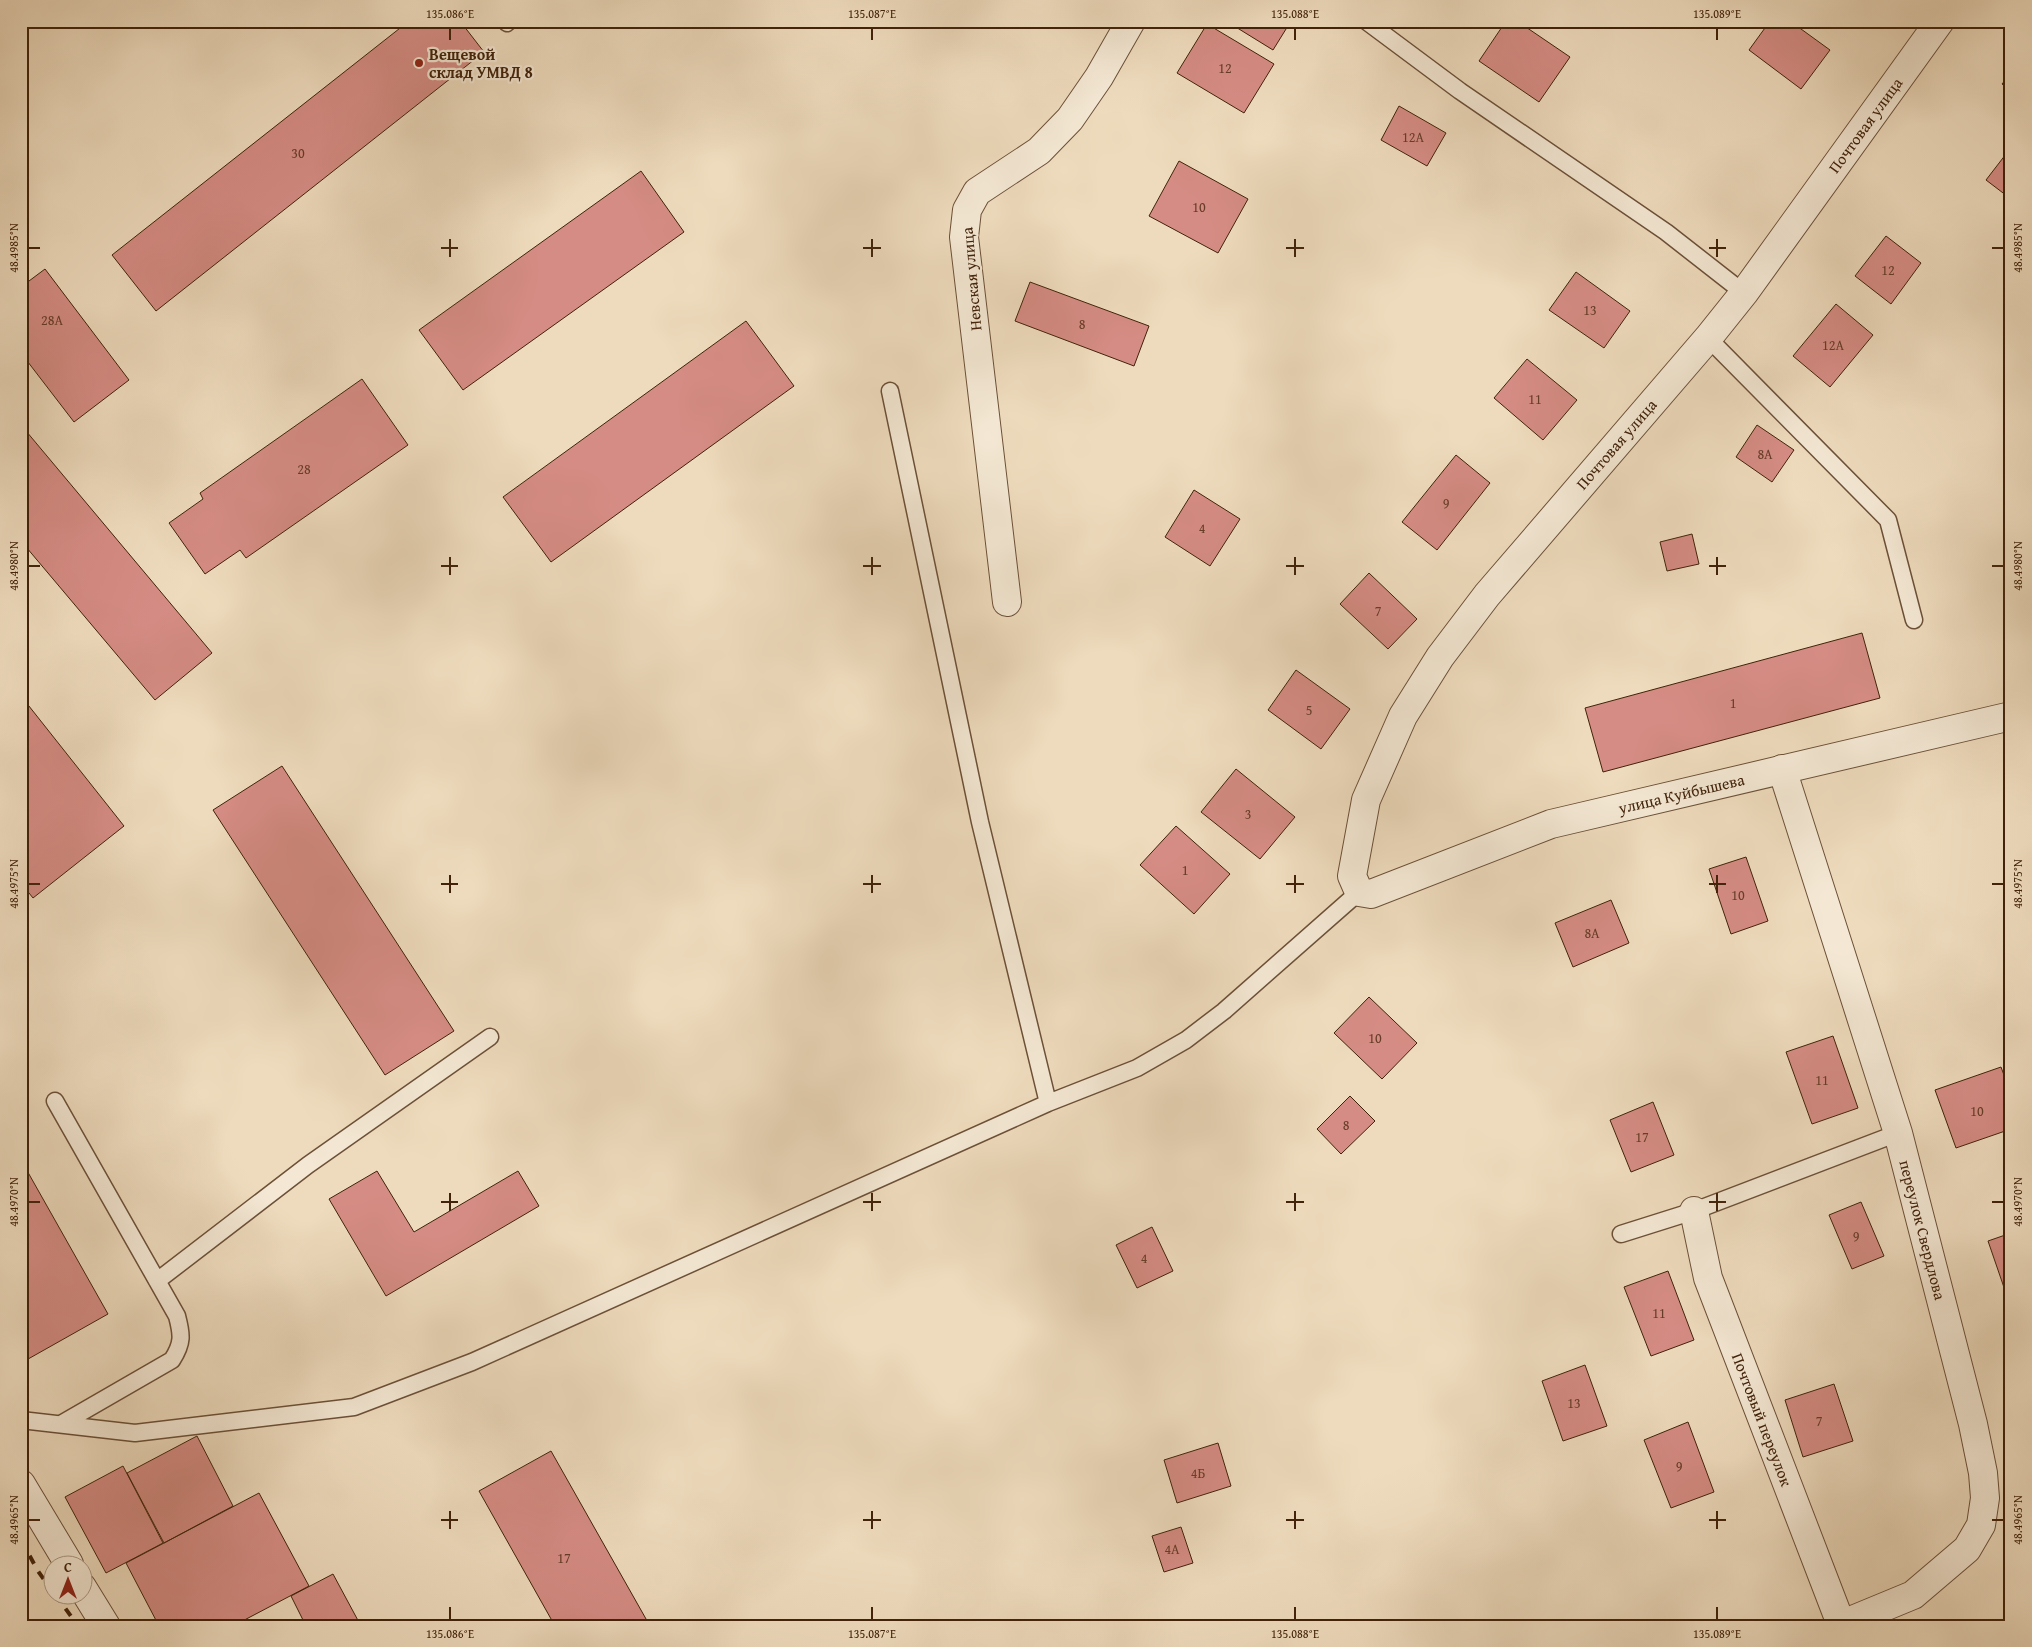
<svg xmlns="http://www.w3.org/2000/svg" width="2032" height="1647" font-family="'Gentium Book Plus',serif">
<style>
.building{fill:#d58c84;stroke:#41220a}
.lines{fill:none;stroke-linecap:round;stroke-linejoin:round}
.service-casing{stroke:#6c5037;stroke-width:19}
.minor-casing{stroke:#6c5037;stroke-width:30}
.service{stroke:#f4e8d4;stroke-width:16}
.minor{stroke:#f4e8d4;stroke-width:28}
.rail{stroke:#41220a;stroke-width:4;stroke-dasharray:9 9;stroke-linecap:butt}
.ticks{fill:none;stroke:#41220a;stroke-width:2}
.poi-dot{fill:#8f2418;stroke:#f4e8d4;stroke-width:2}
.labels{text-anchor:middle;stroke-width:4.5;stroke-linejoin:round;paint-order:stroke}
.number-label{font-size:14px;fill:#663c28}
.poi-label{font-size:16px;font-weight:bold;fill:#41220a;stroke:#f4e8d4;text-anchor:start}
.street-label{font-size:16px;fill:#41220a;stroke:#f4e8d4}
.neatline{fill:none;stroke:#41220a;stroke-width:2}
.ticks-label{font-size:12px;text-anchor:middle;fill:#41220a}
</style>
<rect width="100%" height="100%" fill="#eedbbd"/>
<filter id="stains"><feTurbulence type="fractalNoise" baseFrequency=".004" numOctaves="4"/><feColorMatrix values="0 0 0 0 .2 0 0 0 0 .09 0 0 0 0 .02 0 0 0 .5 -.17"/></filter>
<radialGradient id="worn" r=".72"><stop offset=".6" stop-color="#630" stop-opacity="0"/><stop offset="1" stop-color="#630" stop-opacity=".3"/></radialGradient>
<path class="building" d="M409 21H460L484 52 156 311 112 255Z
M1226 21H1291L1273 50Z
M1506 21H1517L1570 57 1539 102 1479 61Z
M1770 21H1790L1830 50 1801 89 1749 50Z
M1207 24 1274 64 1244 113 1177 73Z
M2011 73V91L2002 84Z
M1399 106 1446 133 1427 166 1381 140Z
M2006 154 2011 158V199L1986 180Z
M1179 161 1248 199 1218 253 1149 216Z
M641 171 684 232 463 390 419 330Z
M1886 236 1921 263 1891 304 1855 276Z
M45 269 129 380 74 422 21 353V287Z
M1576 272 1630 311 1604 348 1549 310Z
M1030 282 1149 326 1134 366 1015 321Z
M1836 304 1873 335 1830 387 1793 356Z
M746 321 794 386 551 562 503 497Z
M1527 359 1577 400 1543 440 1494 398Z
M362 379 408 445 246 558 240 550 205 574 169 523 203 499 200 493Z
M21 425 212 653 155 700 21 541Z
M1757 425 1794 450 1772 482 1736 457Z
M1456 455 1490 483 1437 550 1402 522Z
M1194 490 1240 519 1210 566 1165 537Z
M1692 534 1699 564 1667 571 1660 542Z
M1369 573 1417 619 1388 649 1340 604Z
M1862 633 1880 698 1603 772 1585 708Z
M1296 670 1350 709 1321 749 1268 710Z
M21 696 124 826 33 898 21 883Z
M282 766 454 1031 385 1075 213 810Z
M1236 769 1295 817 1260 859 1201 812Z
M1176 826 1230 874 1194 914 1140 865Z
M1746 857 1768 921 1731 934 1709 869Z
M1611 900 1629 943 1573 967 1555 923Z
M1369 997 1417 1043 1382 1079 1334 1033Z
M1833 1036 1858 1108 1812 1124 1786 1052Z
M2001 1067 2011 1094V1129L1956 1148 1935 1090Z
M1350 1096 1375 1121 1341 1154 1317 1129Z
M1653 1102 1674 1155 1631 1172 1610 1120Z
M21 1160 108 1314 21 1363Z
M377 1171 414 1232 518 1171 539 1206 386 1296 329 1199Z
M1861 1202 1884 1256 1852 1269 1829 1215Z
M1152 1227 1173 1271 1137 1288 1116 1245Z
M2011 1233V1302H2009L1988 1241Z
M1668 1271 1694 1340 1651 1356 1624 1287Z
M1585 1365 1607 1426 1563 1441 1542 1381Z
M1834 1384 1853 1441 1803 1457 1785 1400Z
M1688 1422 1714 1492 1671 1508 1644 1440Z
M197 1436 233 1506 164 1543 127 1473Z
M1218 1443 1231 1486 1177 1503 1164 1460Z
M551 1451 650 1626H555L479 1491Z
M123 1466 163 1543 106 1573 65 1497Z
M259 1493 309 1586 233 1626H159L126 1563Z
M1181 1527 1193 1563 1164 1572 1152 1536Z
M333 1574 361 1626H306L291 1596Z"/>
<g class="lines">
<defs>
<path id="service" d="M506 21 507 23
M1366 21 1460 91 1666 232 1744 293
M1708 338 1888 520 1914 620
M890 391 980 822 1048 1103
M55 1101 177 1316C182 1335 183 1343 172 1360L61 1424
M1621 1234 1694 1211 1898 1133
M157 1281 308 1165 490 1037
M21 1420 135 1433 354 1407 472 1362 1048 1103 1137 1068 1186 1040 1224 1011 1359 892"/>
<g id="minor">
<path id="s1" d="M1940 21 1744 293 1708 338 1487 595 1440 657 1403 716 1366 800 1352 876 1359 892 1371 894 1551 824 2011 716"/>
<path d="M1007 602 964 237 967 210 977 192 1039 151 1070 119 1099 77 1131 21"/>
<path id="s2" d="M1782 769 1898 1133 1973 1424 1983 1473 1985 1498 1981 1525 1967 1549 1913 1595 1838 1626"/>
<path id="s3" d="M1694 1211 1708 1278 1841 1624"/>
<path d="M21 1484 69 1564"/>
<path d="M82 1587 106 1626"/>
</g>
</defs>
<use href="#service" class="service-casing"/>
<use href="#minor" class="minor-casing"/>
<use href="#service" class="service"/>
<use href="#minor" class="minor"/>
<path class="rail" d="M21 1540 38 1571 52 1591
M55 1594 78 1626"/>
</g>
<path class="ticks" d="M450 28V40M872 28V40M1295 28V40M1717 28V40M450 239V257M872 239V257M1295 239V257M1717 239V257M28 248H40M441 248H458M863 248H881M1286 248H1304M1709 248H1726M1992 248H2004M450 557V575M872 557V575M1295 557V575M1717 557V575M28 566H40M441 566H458M863 566H881M1286 566H1304M1709 566H1726M1992 566H2004M450 875V893M872 875V893M1295 875V893M1717 875V893M28 884H40M441 884H458M863 884H881M1286 884H1304M1709 884H1726M1992 884H2004M450 1193V1211M872 1193V1211M1295 1193V1211M1717 1193V1211M28 1202H40M441 1202H458M863 1202H881M1286 1202H1304M1709 1202H1726M1992 1202H2004M450 1511V1529M872 1511V1529M1295 1511V1529M1717 1511V1529M28 1520H40M441 1520H458M863 1520H881M1286 1520H1304M1709 1520H1726M1992 1520H2004M450 1607V1620M872 1607V1620M1295 1607V1620M1717 1607V1620"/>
<circle class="poi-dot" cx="419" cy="63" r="5"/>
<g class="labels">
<g class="number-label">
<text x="1225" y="73">12</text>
<text x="1413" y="142">12А</text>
<text x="298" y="158">30</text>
<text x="1199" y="212">10</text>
<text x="1888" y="275">12</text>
<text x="1590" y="315">13</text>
<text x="52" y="325">28А</text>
<text x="1082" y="329">8</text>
<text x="1833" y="350">12А</text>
<text x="1535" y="404">11</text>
<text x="1765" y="459">8А</text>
<text x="304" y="474">28</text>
<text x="1446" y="508">9</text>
<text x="1202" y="533">4</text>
<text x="1378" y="616">7</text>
<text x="1733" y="708">1</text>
<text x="1309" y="715">5</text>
<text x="1248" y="819">3</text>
<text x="1185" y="875">1</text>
<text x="1738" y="900">10</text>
<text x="1592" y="938">8А</text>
<text x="1375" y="1043">10</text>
<text x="1822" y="1085">11</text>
<text x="1977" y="1116">10</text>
<text x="1346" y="1130">8</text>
<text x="1642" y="1142">17</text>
<text x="1856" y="1241">9</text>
<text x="1144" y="1263">4</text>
<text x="1659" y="1318">11</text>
<text x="1574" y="1408">13</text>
<text x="1819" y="1426">7</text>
<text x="1679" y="1471">9</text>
<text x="1198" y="1478">4Б</text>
<text x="1172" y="1554">4А</text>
<text x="564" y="1563">17</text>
</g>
<g class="poi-label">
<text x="429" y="60">Вещевой<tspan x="429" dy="18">склад УМВД 8</tspan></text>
</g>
<g class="street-label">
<text transform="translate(1865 125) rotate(-54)" y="6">Почтовая улица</text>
<text transform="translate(971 279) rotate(-95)" y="6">Невская улица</text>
<text transform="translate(1616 444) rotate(-49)" y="6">Почтовая улица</text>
<text dy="6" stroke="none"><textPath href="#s1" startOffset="1405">улица Куйбышева</textPath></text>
<text dy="6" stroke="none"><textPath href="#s2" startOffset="482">переулок Свердлова</textPath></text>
<text dy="6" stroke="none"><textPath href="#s3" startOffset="220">Почтовый переулок</textPath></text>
</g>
</g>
<rect width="2032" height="1647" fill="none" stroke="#eedbbd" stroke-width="55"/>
<g transform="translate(68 1580)"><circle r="24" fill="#f4e8d4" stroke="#ac9983"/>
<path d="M0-4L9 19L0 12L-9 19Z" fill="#8f2418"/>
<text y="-8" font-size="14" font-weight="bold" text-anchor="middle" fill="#41220a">С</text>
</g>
<rect x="28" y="28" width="1976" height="1592" class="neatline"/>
<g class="ticks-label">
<text x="450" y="18">135.086°E</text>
<text x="872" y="18">135.087°E</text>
<text x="1295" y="18">135.088°E</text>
<text x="1717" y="18">135.089°E</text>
<text transform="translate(14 248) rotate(-90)" y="4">48.4985°N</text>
<text transform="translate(2018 248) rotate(-90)" y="4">48.4985°N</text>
<text transform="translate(14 566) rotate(-90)" y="4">48.4980°N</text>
<text transform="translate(2018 566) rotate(-90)" y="4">48.4980°N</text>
<text transform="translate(14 884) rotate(-90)" y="4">48.4975°N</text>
<text transform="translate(2018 884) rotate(-90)" y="4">48.4975°N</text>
<text transform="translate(14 1202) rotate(-90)" y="4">48.4970°N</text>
<text transform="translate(2018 1202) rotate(-90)" y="4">48.4970°N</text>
<text transform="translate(14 1520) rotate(-90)" y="4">48.4965°N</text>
<text transform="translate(2018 1520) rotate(-90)" y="4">48.4965°N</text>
<text x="450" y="1638">135.086°E</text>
<text x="872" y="1638">135.087°E</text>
<text x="1295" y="1638">135.088°E</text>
<text x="1717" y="1638">135.089°E</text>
</g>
<rect width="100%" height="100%" filter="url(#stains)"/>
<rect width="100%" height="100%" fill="url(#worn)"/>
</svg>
